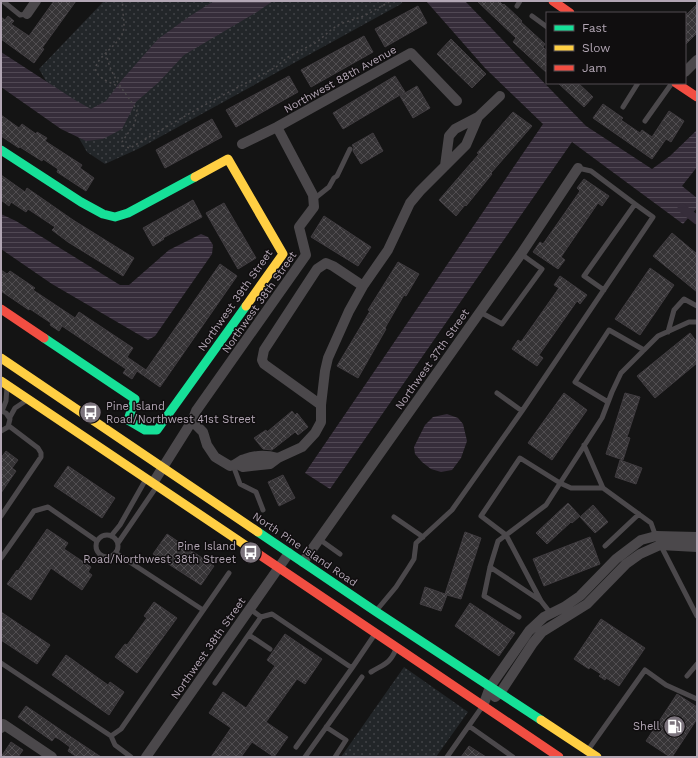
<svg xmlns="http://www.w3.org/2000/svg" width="698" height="758" font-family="'Work Sans',sans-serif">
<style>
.grass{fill:url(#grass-dots)}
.water{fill:url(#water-rules)}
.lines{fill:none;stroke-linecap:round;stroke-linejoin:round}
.canal{stroke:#362d3a;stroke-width:9}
.building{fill:url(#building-cross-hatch);stroke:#403c40}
.path{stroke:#4b494b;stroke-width:1.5;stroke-dasharray:2 3;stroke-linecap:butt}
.lane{stroke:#4b484b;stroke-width:5}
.street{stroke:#4b484b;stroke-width:10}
.fast{stroke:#16e098;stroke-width:9}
.slow{stroke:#ffcf43;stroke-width:9}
.jam{stroke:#f24e42;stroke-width:9}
.labels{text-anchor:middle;stroke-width:3;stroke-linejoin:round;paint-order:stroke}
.street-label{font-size:11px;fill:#b2a6b4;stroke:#100e0f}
.poi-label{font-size:11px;fill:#b2a6b4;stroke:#100e0f;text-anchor:end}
</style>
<defs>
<pattern id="grass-dots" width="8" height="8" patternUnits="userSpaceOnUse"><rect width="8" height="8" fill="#222629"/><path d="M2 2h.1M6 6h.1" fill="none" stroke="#404246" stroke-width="1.8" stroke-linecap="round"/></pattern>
<pattern id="water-rules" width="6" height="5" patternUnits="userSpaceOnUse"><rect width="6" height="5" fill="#362d3a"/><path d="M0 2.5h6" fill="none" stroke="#514854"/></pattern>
<pattern id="building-cross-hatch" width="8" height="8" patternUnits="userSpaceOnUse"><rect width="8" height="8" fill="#363436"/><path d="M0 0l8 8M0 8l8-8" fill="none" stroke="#514e51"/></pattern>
</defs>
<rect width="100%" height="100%" fill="#141414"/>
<path class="grass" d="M104 1H403L401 4 140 148 105 164 87 152 39 69Z
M404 667 468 712 436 757H341Z"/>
<path class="water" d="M214 1H273L257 12 184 55 159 82 136 102 122 129 103 139 86 141 61 129 1 87V52L75 100 91 109 106 101 121 81 158 39 190 16Z
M426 1H465L586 126 652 169 670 156 697 130V167L682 186 697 198V208L683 224 572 142 330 489 305 473 543 124 485 68Z
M1 214 16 221 120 285H129L169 250 201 234 208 237 213 245 212 254 155 336 148 340 52 284 1 249Z
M447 414 458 418 463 424 467 441 461 458 452 470 441 472 431 469 422 462 415 454 414 447 425 425 433 417Z"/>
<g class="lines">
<path class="canal" d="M682 208 697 220"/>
</g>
<path class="building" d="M54 1H76L42 48 44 49 34 63 1 39V17L5 20 8 16 14 21 11 24 29 36Z
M477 1H499L503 5 504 4 522 21 521 22 545 44 543 47 547 51V73L513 42 516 38Z
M697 4V33L685 45V16Z
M418 6 427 23 385 47 375 29Z
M364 36 373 52 311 87 301 70Z
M451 39 486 74 472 88 437 54Z
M289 76 298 92 236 127 226 110Z
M395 76 405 92 343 129 333 113Z
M558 83H578L593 97 584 107Z
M417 86 430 108 413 118 400 96Z
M603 104 623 118 621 120 640 133 642 130 652 137 669 111 684 121 671 142 666 139 652 159 593 118Z
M513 112 532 126 491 173 492 174 466 206 465 205 456 216 439 200 465 170 479 154 477 153Z
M1 115 19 128 22 124 36 134 37 132 47 138 45 141 82 165 80 168 94 178 86 191 57 172 58 169 43 159 42 161 20 147 19 148 1 136Z
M212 119 222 137 165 168 156 150Z
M373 133 383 151 361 164 353 151 354 148 352 145Z
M1 175 25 192 27 188 73 220 134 258 123 276 68 242 52 230 55 227 28 209 26 212 11 202 9 206 1 200Z
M584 179 609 196 602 206 598 203 576 235 561 257 565 260 558 269 533 252 540 242 543 244 562 217 580 191 577 188Z
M193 200 202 217 163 238 164 239 153 246 143 228Z
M224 203 256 258 238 269 206 213Z
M324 216 371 247 358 266 311 237Z
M672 233 697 254V292L653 256Z
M398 262 419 274 406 296 404 295 385 328 386 329 358 378 337 366 370 311 368 310Z
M220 264 237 276 160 387 137 371 132 379 123 373 126 369 62 326 59 331 50 325 51 323 30 309 29 310 1 291V270L7 274 10 271 35 288 33 290 75 318 79 312 133 348 127 357 146 370Z
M650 268 674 285 640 335 615 319Z
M560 276 587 295 580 304 577 301 539 355 543 358 537 366 512 349 518 340 521 342 559 288 554 285Z
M690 333 697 342V363L655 398 637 376Z
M564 393 587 410 552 460 528 443Z
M625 393 640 397 627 437 630 438 623 460 606 454Z
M292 411 295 415 297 413 308 427 298 435 295 432 272 450 263 449 254 438 266 430 267 432Z
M6 451 18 460 12 468 16 471 1 493V458Z
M620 460 642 468 636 484 615 477Z
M68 466 115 498 102 518 54 486Z
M283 475 295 498 279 506 268 482Z
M568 503 580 516 572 523 571 522 547 544 536 533Z
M593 505 608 522 595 533 580 517Z
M47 529 68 543 64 549 91 567 88 572 92 575 82 590 51 568 31 600 7 584 17 570 18 571Z
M465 532 481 538 461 599 447 595 441 611 420 604 425 587 445 594Z
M167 534 214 566 201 585 153 554Z
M590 537 600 564 544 586 533 559Z
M154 602 177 618 137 673 115 657 125 644 127 645 147 618 144 616Z
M470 603 515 633 499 656 455 626Z
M1 612 50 645 37 664 1 640Z
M601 619 645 648 619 686 606 678 605 680 599 676 601 674 590 667 589 669 574 659Z
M285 634 322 659 305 684 297 679 266 722 288 737 274 757 252 742 241 757H211L231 728 209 713 223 692 246 708 275 666 267 660Z
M66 655 108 685 110 682 124 692 109 715 52 675Z
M677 694 697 707V719L672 757H670L646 741Z
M26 706 71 737 101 757H77L68 751 70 747 59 739 55 737 52 741 18 717Z
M11 742 23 750 18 757H1Z
M469 746 486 757H461Z"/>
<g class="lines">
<path class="path" d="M106 53C111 78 124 90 137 110L135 123 122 142 123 146 130 148 199 108 276 67 288 57 317 42 332 29 340 24 364 16 391 1
M120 88C114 83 102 81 97 73 89 61 120 45 123 32 126 22 121 11 123 1"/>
<path class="lane" d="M5 1 4 2 20 15 27 14
M517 6 520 1
M532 16 547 27
M623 107 638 83
M645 121 672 83
M578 168 591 171 635 204 584 276 604 290
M314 199 329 187 334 178 337 176 350 149
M480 312 502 324 542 269 521 254
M668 332 674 310 684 299 697 306
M608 402 575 382 609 330 644 350
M1 411 6 413 10 419 8 427 1 431
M2 411 6 401 7 387
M522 411 653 217 635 204
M10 417 15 408 27 400
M584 445 603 488 651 523 656 537
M233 465 240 484 256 492 263 510
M1 516 41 457V453L38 448 9 426
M394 517 423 537
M96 546a11 11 0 1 1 22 0a11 11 0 1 1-22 0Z
M111 536 120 525 146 479
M319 539 340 554
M118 543 157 486
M660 544 697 616
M605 546 639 514
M116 553 203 610
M1 558 34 511 48 507 97 541
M490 567 541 601 552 615
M541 601 506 535 481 516 520 458 560 483 571 488H603
M376 611 396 587 409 567 414 559 416 543 452 510 522 411 497 393
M261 617 272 614 352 668 296 747
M519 617 484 596 490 567 498 541 546 505 602 418 612 392 621 373 658 336 689 322H697
M249 635 270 649
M1 663 111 736 121 729 229 573
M352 668 375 634
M371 672C384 664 390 664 396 649
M687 676 697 664
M215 683 261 617 250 609
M469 726 513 757
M326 727 346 740 335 757
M111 736 115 745 131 757
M588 750 645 670 666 685 697 699
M305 757 362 677
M447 757 482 707"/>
<path class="street" d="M27 14 36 1
M685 72 697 60
M242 144 277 127 411 53 457 101
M445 166 449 136 455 129 478 117
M321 405 264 364 262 360 264 350 317 269 326 263 333 266 363 286
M192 421 203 432 207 445 215 457 230 466C237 465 239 460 245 459 255 455 267 455 278 458
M237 464 243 467 270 464 278 458 302 447 315 433 321 422V405L325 371 328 358 349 311 363 286 388 250 410 203 420 191 466 145 478 117 500 96
M153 483 192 421 196 411 306 255 299 227 314 207 313 195 277 127
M303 562 521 254 578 168
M495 697 500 693 533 643 542 632 587 604 626 564 640 554 660 545 697 547
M483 706 490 687 529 631 544 617 564 607 580 596 616 559 641 540 656 536 697 537
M1 728 3 724 52 757
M146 757 289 553"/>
<path class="fast" d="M1 150 81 202 103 214 115 217 128 213 195 177
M44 338 135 399 128 420 145 430H157L246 306
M258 532 375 611 541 720"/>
<path class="slow" d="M195 177 228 159 283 254 246 306
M1 358 258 532
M1 381 254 551
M541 720 597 757"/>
<path class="jam" d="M553 1 570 13
M676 83 697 97
M1 309 44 338
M254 551 559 757"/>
</g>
<defs>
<symbol id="bus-disc" viewBox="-11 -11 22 22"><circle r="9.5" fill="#7b737c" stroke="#100e0f"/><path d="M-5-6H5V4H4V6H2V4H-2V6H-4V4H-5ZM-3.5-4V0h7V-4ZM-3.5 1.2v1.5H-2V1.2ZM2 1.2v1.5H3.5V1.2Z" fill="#fff"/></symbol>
<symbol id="fuel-disc" viewBox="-11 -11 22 22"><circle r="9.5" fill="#7b737c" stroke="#100e0f"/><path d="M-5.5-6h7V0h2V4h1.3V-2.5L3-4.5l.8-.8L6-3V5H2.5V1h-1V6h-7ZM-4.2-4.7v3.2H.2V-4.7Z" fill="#fff"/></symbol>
</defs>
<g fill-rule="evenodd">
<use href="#bus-disc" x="78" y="400" width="25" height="25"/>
<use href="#bus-disc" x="238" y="540" width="25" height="25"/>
<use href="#fuel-disc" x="662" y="714" width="25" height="25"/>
</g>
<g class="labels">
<g class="street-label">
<text transform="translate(340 79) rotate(-29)" y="4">Northwest 88th Avenue</text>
<text transform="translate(235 300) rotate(-55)" y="4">Northwest 39th Street</text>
<text transform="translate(259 302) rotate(-55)" y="4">Northwest 38th Street</text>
<text transform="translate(432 359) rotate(-55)" y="4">Northwest 37th Street</text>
<text transform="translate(305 549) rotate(34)" y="4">North Pine Island Road</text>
<text transform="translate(208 648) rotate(-55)" y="4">Northwest 38th Street</text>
</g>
<g class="poi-label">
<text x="106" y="410" text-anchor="start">Pine Island<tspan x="106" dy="13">Road/Northwest 41st Street</tspan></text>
<text x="236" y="550">Pine Island<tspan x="236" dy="13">Road/Northwest 38th Street</tspan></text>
<text x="660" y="730">Shell</text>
</g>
</g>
<rect width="698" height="758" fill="none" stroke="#b2a6b4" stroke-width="4"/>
<rect x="546" y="12" width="140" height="72" fill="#100e0f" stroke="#514b51"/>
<rect x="554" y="25" width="20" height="6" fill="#16e098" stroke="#514b51"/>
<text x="582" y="32" font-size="12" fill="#b2a6b4">Fast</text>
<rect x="554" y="45" width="20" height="6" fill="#ffcf43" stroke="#514b51"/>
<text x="582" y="52" font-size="12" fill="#b2a6b4">Slow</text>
<rect x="554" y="65" width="20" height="6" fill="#f24e42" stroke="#514b51"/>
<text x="582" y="72" font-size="12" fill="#b2a6b4">Jam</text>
</svg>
